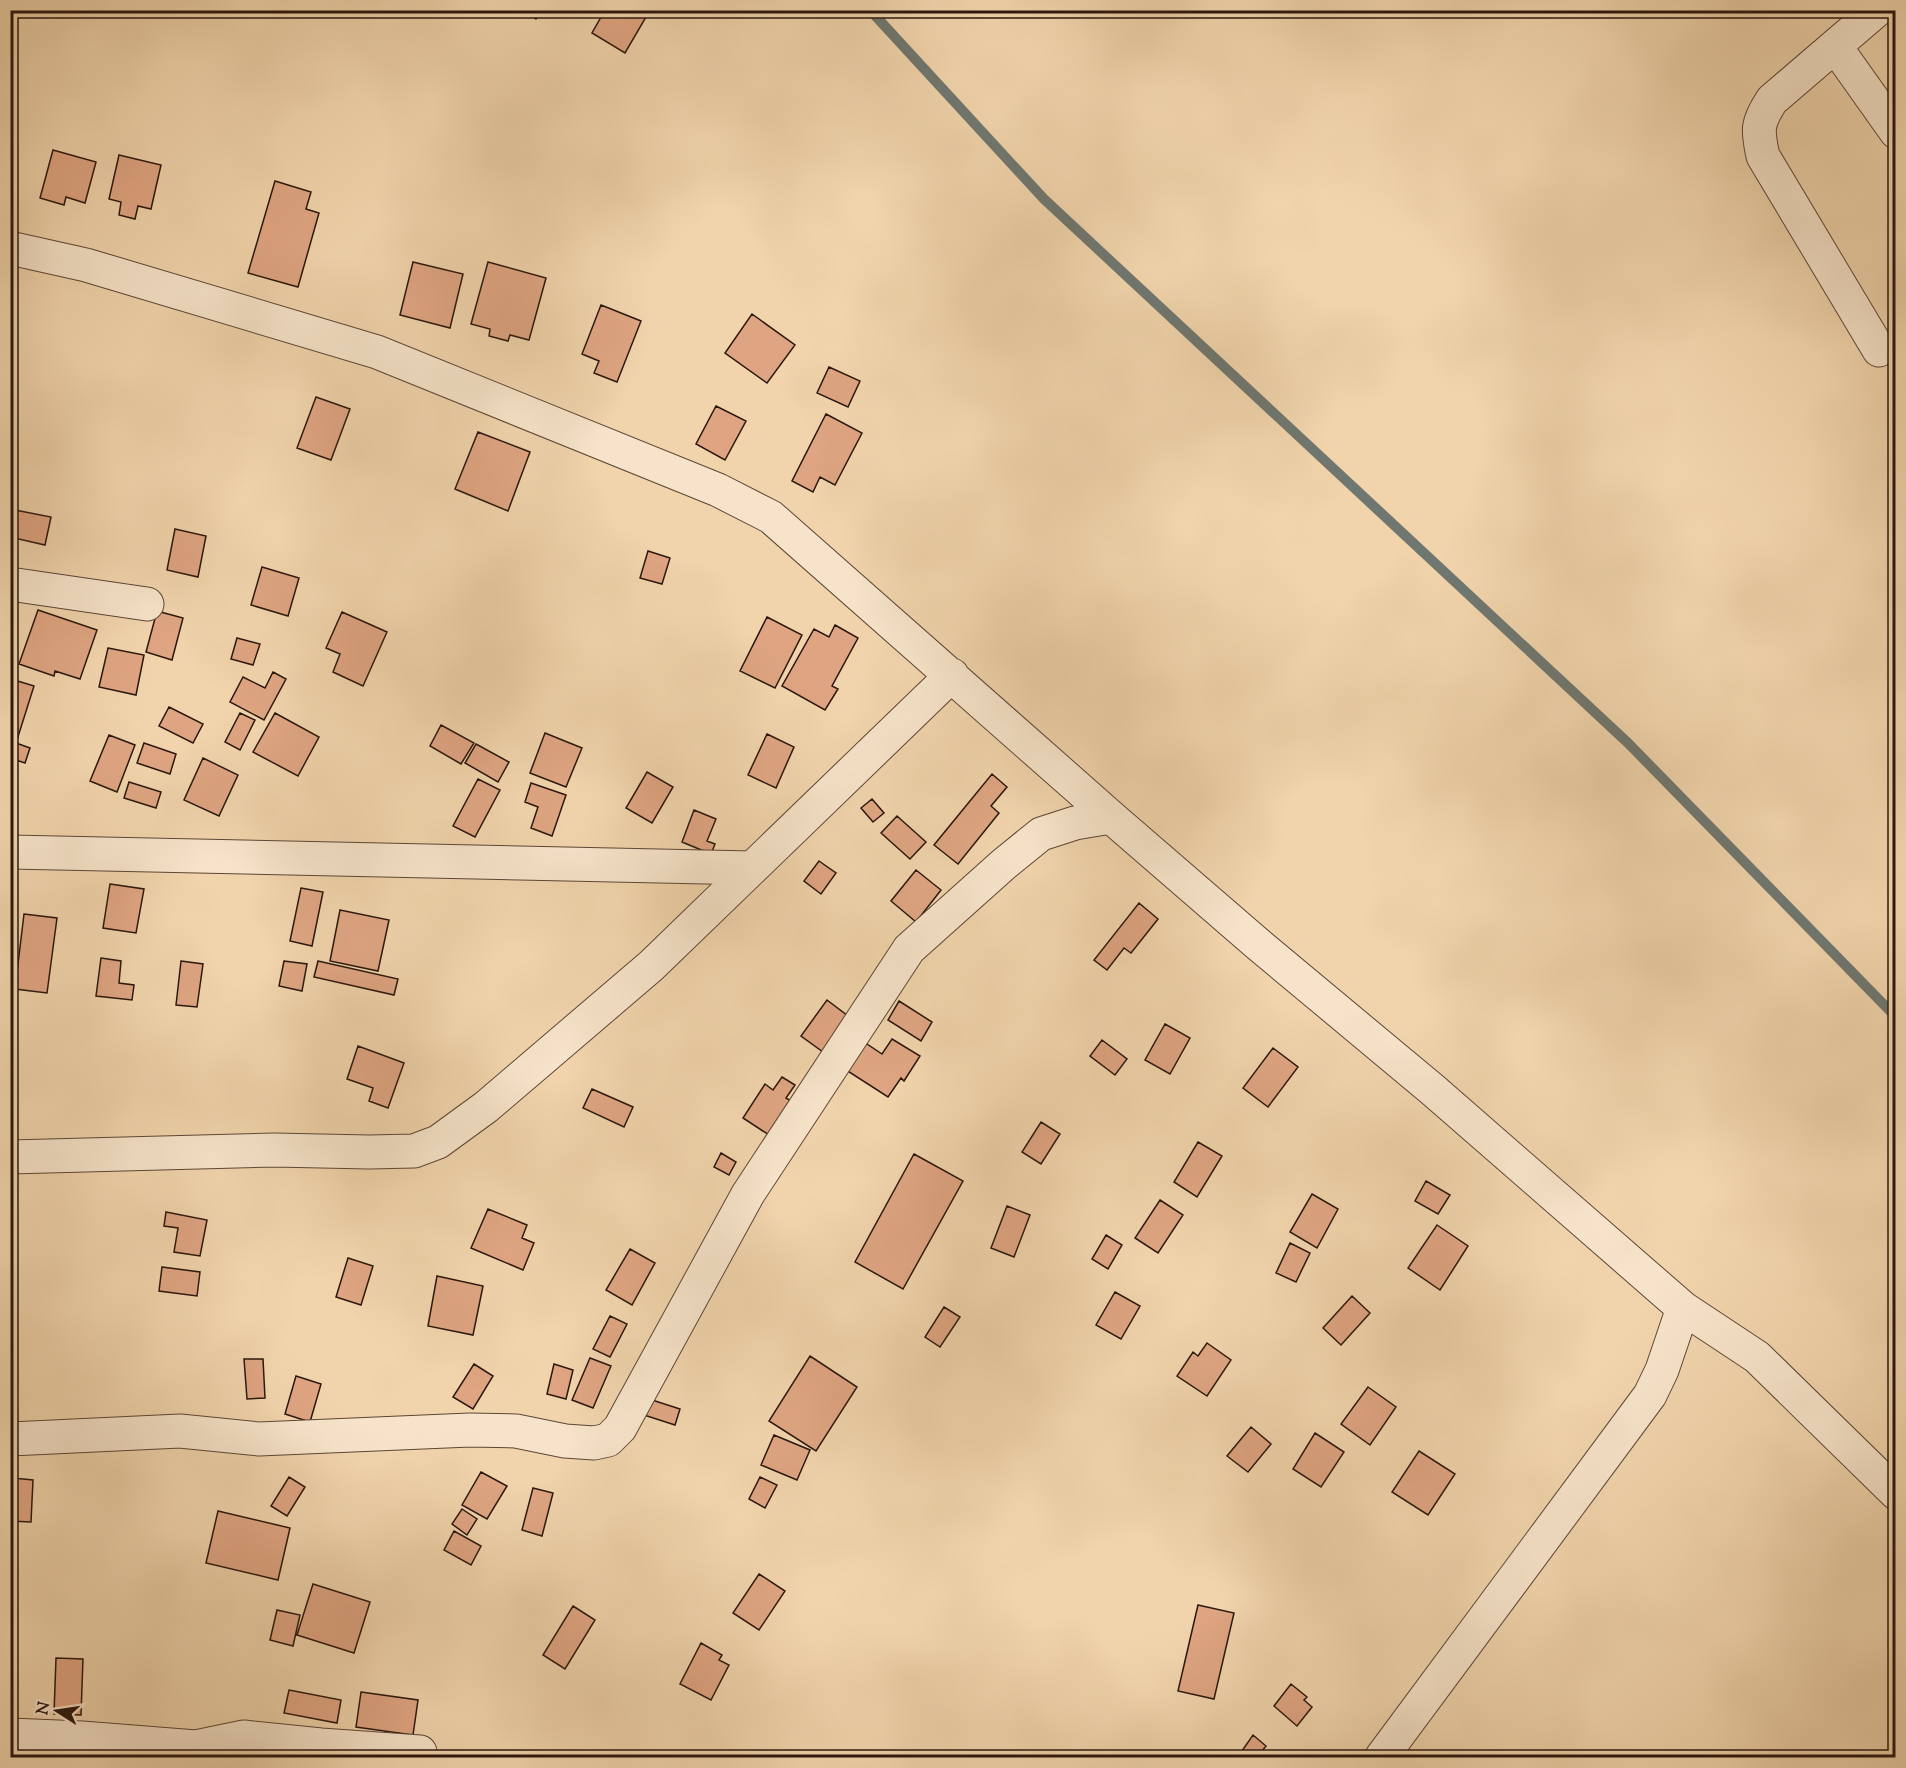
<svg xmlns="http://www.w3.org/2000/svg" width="1906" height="1768" font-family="'Sorts Mill Goudy',serif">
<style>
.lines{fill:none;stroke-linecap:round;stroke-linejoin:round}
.stream{stroke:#6f7770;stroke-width:10}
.building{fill:#dfa582;stroke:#2b170e;stroke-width:1.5}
.minor-casing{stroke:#5c4636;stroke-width:35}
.minor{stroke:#f6e3c9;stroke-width:33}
</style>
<rect width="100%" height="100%" fill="#f1d4ac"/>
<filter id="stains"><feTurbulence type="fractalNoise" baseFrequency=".00333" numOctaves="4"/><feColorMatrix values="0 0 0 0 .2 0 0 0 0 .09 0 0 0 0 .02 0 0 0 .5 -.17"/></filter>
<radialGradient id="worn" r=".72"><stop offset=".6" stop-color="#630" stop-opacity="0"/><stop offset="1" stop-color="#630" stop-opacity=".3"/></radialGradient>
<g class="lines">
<path class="stream" d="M870 10 1044 199 1628 743 1896 1017"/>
</g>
<path class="building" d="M521 10H541L536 19Z
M605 10H635L646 17 625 53 592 33Z
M53 150 96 162 85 203 66 197 64 205 40 198Z
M119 155 161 165 151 209 138 206 135 219 119 215 121 202 109 199Z
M275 181 311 192 306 209 319 213 298 287 248 273Z
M413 262 463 274 450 328 400 315Z
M488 262 546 278 529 340 510 335 508 341 489 336 490 329 471 324Z
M601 305 641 321 617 382 594 373 599 361 582 354Z
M752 314 795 345 767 383 725 353Z
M829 367 860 381 848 407 817 393Z
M316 397 350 409 331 460 297 448Z
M716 406 746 421 725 460 696 444Z
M826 414 862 433 835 485 820 477 813 492 792 481Z
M478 432 530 452 508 511 455 489Z
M15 510 51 517 45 545 10 537Z
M175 529 206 536 198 577 167 570Z
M648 551 670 558 662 584 640 578Z
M262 567 299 578 288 616 251 605Z
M38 610 97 630 80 679 55 671 54 676 19 664Z
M157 611 183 618 172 660 146 652Z
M342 612 387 632 363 686 333 672 340 654 326 648Z
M767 617 802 635 775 688 740 671Z
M835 625 858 638 832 686 838 689 825 710 782 686 814 629 829 637Z
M237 638 260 644 253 665 231 659Z
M108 648 144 655 136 695 99 687Z
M273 672 286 679 264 720 230 702 243 677 265 688Z
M11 679 34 686 16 743 30 748 25 763 10 758Z
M169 707 203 724 193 743 159 726Z
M240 713 255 720 240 750 225 742Z
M275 713 319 737 298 776 253 752Z
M441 725 474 743 461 764 430 746Z
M545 733 582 748 566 787 530 773Z
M767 734 794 747 776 788 748 775Z
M109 735 135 745 117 792 90 781Z
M144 743 176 754 170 774 137 763Z
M476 744 509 762 498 782 465 763Z
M203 758 238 775 219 816 184 800Z
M647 772 673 787 652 823 626 808Z
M992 774 1007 787 991 806 999 813 958 864 934 845Z
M478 779 500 790 475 837 453 826Z
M129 782 161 792 156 808 124 798Z
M531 783 566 795 552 836 531 828 538 807 525 802Z
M872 799 884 813 873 822 861 808Z
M694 810 716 819 707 841 715 844 711 854 682 842Z
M897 816 926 842 910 859 881 833Z
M819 861 836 873 821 894 804 881Z
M916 870 941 890 916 922 891 901Z
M110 884 144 889 136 933 103 928Z
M301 888 323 892 312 946 290 941Z
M1139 903 1158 919 1131 953 1124 948 1107 970 1094 960Z
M340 910 389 920 378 971 330 961Z
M24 914 57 918 47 993 15 989Z
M101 958 121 961 119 983 134 985 132 1000 96 996Z
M181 961 203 964 197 1007 176 1005Z
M284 961 307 964 302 991 279 986Z
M318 961 398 979 394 995 314 977Z
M827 1000 848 1016 823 1052 801 1036Z
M899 1001 932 1022 921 1041 888 1020Z
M1165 1024 1190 1038 1170 1074 1145 1060Z
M892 1039 920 1056 904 1081 901 1078 888 1097 843 1068 861 1040 882 1054Z
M1102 1040 1127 1059 1115 1075 1090 1056Z
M358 1046 404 1063 388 1108 369 1101 373 1088 347 1079Z
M1273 1048 1298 1067 1268 1107 1243 1088Z
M782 1077 795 1085 786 1098 791 1101 769 1135 743 1118 765 1084 773 1090Z
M592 1089 633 1107 624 1127 583 1108Z
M1041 1122 1060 1134 1041 1164 1022 1152Z
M1198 1142 1222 1156 1197 1197 1174 1182Z
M721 1153 736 1162 729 1175 714 1167Z
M914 1154 963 1181 903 1289 855 1262Z
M1426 1181 1450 1195 1438 1214 1415 1201Z
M1312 1194 1338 1209 1317 1248 1290 1232Z
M1160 1200 1183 1215 1158 1253 1135 1238Z
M1007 1206 1030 1215 1014 1257 991 1248Z
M488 1209 527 1225 522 1238 534 1243 523 1270 471 1248Z
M166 1212 207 1220 200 1256 174 1252 178 1228 164 1226Z
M1437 1225 1468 1246 1440 1290 1408 1268Z
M1106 1235 1122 1245 1108 1269 1092 1259Z
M1290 1243 1310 1253 1296 1282 1276 1273Z
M630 1249 655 1263 632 1305 606 1290Z
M348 1258 373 1266 361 1305 336 1297Z
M162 1267 200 1272 197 1296 159 1291Z
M437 1276 483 1286 473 1335 428 1326Z
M1115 1292 1140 1306 1121 1339 1096 1325Z
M1352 1296 1370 1313 1341 1345 1323 1328Z
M944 1307 960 1317 940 1347 925 1337Z
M610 1316 627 1324 610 1357 593 1349Z
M1207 1343 1231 1360 1207 1396 1177 1376 1193 1352 1198 1356Z
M810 1356 857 1387 816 1451 769 1421Z
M590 1358 611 1366 593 1408 572 1400Z
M244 1359H263L265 1398 247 1399Z
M474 1364 493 1376 473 1409 453 1397Z
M554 1364 573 1370 566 1399 547 1394Z
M296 1376 321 1384 310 1422 285 1414Z
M1368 1387 1396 1407 1370 1445 1341 1424Z
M649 1399 680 1409 675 1425 644 1415Z
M1251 1427 1271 1444 1248 1472 1227 1456Z
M1315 1433 1344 1452 1321 1487 1293 1469Z
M774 1435 810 1450 797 1480 761 1465Z
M1419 1451 1455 1474 1428 1515 1392 1492Z
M481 1472 507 1486 487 1519 462 1505Z
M289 1477 305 1487 287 1516 271 1506Z
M760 1477 777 1485 765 1508 749 1499Z
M13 1478 33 1480 31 1522 10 1521Z
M533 1488 553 1493 542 1536 522 1530Z
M462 1509 477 1519 467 1535 452 1524Z
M218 1511 290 1528 278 1580 206 1563Z
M454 1531 481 1546 471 1565 444 1550Z
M759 1574 785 1591 759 1630 733 1613Z
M313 1584 370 1602 354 1653 297 1635Z
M1198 1605 1234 1613 1214 1699 1178 1691Z
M573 1606 595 1620 565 1669 543 1655Z
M277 1610 300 1615 293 1646 270 1640Z
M701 1643 722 1655 719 1660 729 1665 711 1700 680 1684Z
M56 1658 83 1659 81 1715 54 1714Z
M1291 1684 1307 1697 1304 1700 1312 1707 1297 1726 1274 1706Z
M289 1690 341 1700 337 1723 284 1713Z
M361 1692 418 1700 413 1735 356 1727Z
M1253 1735 1266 1746 1258 1756 1259 1758H1237Z"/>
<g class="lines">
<defs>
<path id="minor" d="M1877 10 1772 100C1757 123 1757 129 1763 156L1879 350
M1835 46 1896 132
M10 248 86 265 377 352 718 490 771 517 1111 817 1259 945 1433 1090 1683 1308 1757 1357 1896 1493
M10 584 147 604
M10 852 752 868
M10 1157 274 1150 369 1152 414 1151 438 1142 486 1107 651 966 952 675
M10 1439 180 1431 259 1439 470 1430 516 1431 565 1441 594 1443 608 1440 620 1428 748 1194 909 949 1004 864 1041 834 1075 823 1111 817
M10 1735 82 1738 196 1747 244 1737 321 1745 420 1752
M1381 1758 1650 1395 1662 1370 1683 1308"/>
</defs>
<use href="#minor" class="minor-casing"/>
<use href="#minor" class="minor"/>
</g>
<rect width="1906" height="1768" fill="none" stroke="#f1d4ac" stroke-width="36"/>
<rect x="12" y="12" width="1882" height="1744" fill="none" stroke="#2b170e" stroke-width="3"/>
<rect x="18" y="18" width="1870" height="1732" fill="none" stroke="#2b170e" stroke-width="1.5"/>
<g transform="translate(57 1711) rotate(282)" stroke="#f6e3c9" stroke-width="4.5" paint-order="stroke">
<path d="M0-4.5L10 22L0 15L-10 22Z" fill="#2b170e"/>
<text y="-9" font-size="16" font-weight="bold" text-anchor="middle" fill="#2b170e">N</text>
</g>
<rect width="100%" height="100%" filter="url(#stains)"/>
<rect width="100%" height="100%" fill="url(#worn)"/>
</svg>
